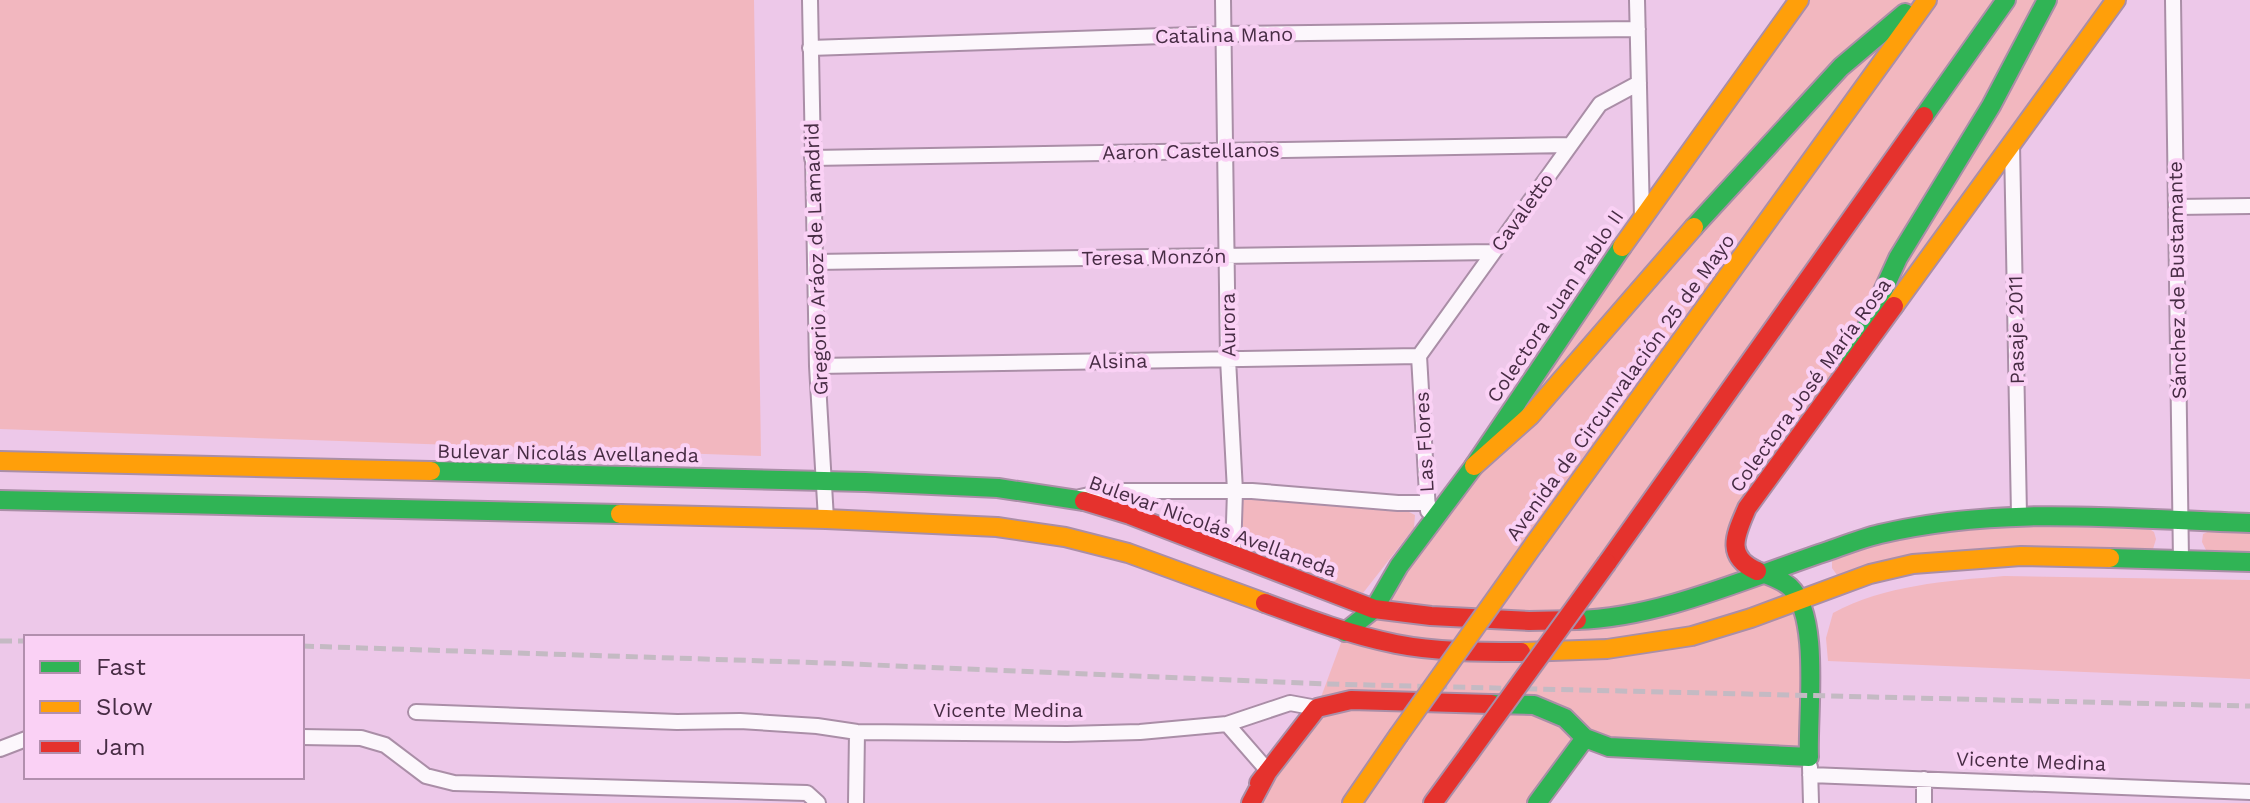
<svg xmlns="http://www.w3.org/2000/svg" width="2250" height="803" font-family="'Work Sans',sans-serif">
<style>
.green{fill:#f2b7bf}
.lines{fill:none;stroke-linecap:round;stroke-linejoin:round}
.street-casing{stroke:#aa8ea7;stroke-width:18}
.fast-casing{stroke:#aa8ea7;stroke-width:22}
.slow-casing{stroke:#aa8ea7;stroke-width:22}
.jam-casing{stroke:#aa8ea7;stroke-width:22}
.street{stroke:#fcf7fc;stroke-width:14}
.fast{stroke:#30b455;stroke-width:18}
.slow{stroke:#ff9f0a;stroke-width:18}
.jam{stroke:#e5322d;stroke-width:18}
.rail{stroke:#c4bac3;stroke-width:5;stroke-dasharray:12 6;stroke-linecap:butt}
.slow-bridge-casing{stroke:#aa8ea7;stroke-width:22;stroke-linecap:butt}
.jam-bridge-casing{stroke:#aa8ea7;stroke-width:22;stroke-linecap:butt}
.slow-bridge{stroke:#ff9f0a;stroke-width:18}
.jam-bridge{stroke:#e5322d;stroke-width:18}
.labels{text-anchor:middle;stroke-width:8;stroke-linejoin:round;paint-order:stroke}
.street-label{font-size:20px;fill:#472c44;stroke:#fad1f5}
</style>
<rect width="100%" height="100%" fill="#edc8e9"/>
<path class="green" d="M0 0H754L761 456 0 429Z
M1799 0H2116L1747 508 1738 556 1800 600 1809 757 1585 738 1537 803H1244L1317 708 1345 632Z
M1243 498 1405 510 1415 515 1414 528 1363 593 1251 550 1243 532Z
M2022 526 2148 528 2154 532 2156 539 2153 549 2024 547 1965 550 1900 557 1847 575H1837L1832 568V559L1848 550 1957 528Z
M2212 530H2250V554L2207 552 2202 542 2203 534Z
M2004 576 2250 580V679L1828 661 1826 638 1833 613C1885 585 1946 581 2004 576Z"/>
<g class="lines">
<defs>
<path id="street" d="M810 0 817 366 826 519
M1223 0 1228 359 1235 491 1233 554
M1637 0 1642 217
M2173 0 2181 560
M810 48 1223 34 1638 29
M2012 144 2019 515
M812 158 1570 145
M2176 207 2250 206
M815 262 1493 252
M1419 356 1600 104 1639 83
M1419 356 1428 511
M817 366 1419 356
M1080 497 1107 491H1252L1398 503H1428
M416 712 677 722 740 721 817 726 857 732 1067 734 1140 732 1227 724 1290 703 1317 708
M1227 724 1268 771
M302 737 361 738 385 745 426 776 454 783 807 793 818 803
M0 749 26 739
M1810 767 1811 803
M1810 775 2250 792
M856 803 857 732
M1924 803V779"/>
<path id="fast" d="M1924 116 2006 0
M1694 227 1841 67 1905 13
M1848 368 1898 258 1991 106 2047 0
M431 471 865 482 998 488 1084 501
M0 500 620 514
M2110 558 2250 562
M1577 620C1660 618 1749 577 1828 551 1845 545 1863 538 1880 534 2003 505 2125 519 2250 523
M1345 632 1374 609 1399 566 1474 466 1622 247
M1491 704 1534 705 1565 718 1585 738 1609 747 1809 757C1807 716 1821 616 1790 587 1781 579 1768 575 1757 571
M1537 803 1585 738"/>
<path id="slow" d="M1622 247 1799 0
M1894 306 2116 0
M0 461 431 471
M1474 466 1530 416 1694 227
M620 514 826 519 997 527 1065 537 1128 553 1265 603
M1535 543 1927 0
M1521 652 1607 649 1692 636 1751 618 1870 574 1913 564 2021 556 2110 558
M1352 803 1398 736"/>
<path id="jam" d="M1084 501 1130 515 1374 609 1431 616 1529 621 1577 620
M1607 563 1924 116
M1757 571C1724 556 1736 534 1747 508L1894 306
M1265 603C1308 619 1351 635 1396 644 1436 652 1480 652 1521 652
M1259 783 1317 708 1351 700 1491 704
M1251 803 1268 771
M1433 803 1468 755"/>
</defs>
<use href="#street" class="street-casing"/>
<use href="#fast" class="fast-casing"/>
<use href="#slow" class="slow-casing"/>
<use href="#jam" class="jam-casing"/>
<use href="#street" class="street"/>
<use href="#fast" class="fast"/>
<use href="#slow" class="slow"/>
<use href="#jam" class="jam"/>
<path class="rail" d="M0 641H26
M302 646 827 663 1328 684 2250 706"/>
<defs>
<path id="slow-bridge" d="M1398 736 1535 543"/>
<path id="jam-bridge" d="M1468 755 1607 563"/>
</defs>
<use href="#slow-bridge" class="slow-bridge-casing"/>
<use href="#jam-bridge" class="jam-bridge-casing"/>
<use href="#slow-bridge" class="slow-bridge"/>
<use href="#jam-bridge" class="jam-bridge"/>
</g>
<g class="labels">
<g class="street-label">
<text transform="translate(1224 35) rotate(-1)" y="7">Catalina Mano</text>
<text transform="translate(1191 151) rotate(-1)" y="7">Aaron Castellanos</text>
<text transform="translate(1522 212) rotate(-54)" y="7">Cavaletto</text>
<text transform="translate(1154 257) rotate(-1)" y="7">Teresa Monzón</text>
<text transform="translate(816 259) rotate(-92)" y="7">Gregorio Aráoz de Lamadrid</text>
<text transform="translate(2177 280) rotate(-91)" y="7">Sánchez de Bustamante</text>
<text transform="translate(1555 306) rotate(-56)" y="7">Colectora Juan Pablo II</text>
<text transform="translate(1228 325) rotate(-91)" y="7">Aurora</text>
<text transform="translate(2016 330) rotate(-91)" y="7">Pasaje 2011</text>
<text transform="translate(1118 361) rotate(-1)" y="7">Alsina</text>
<text transform="translate(1810 385) rotate(-54)" y="7">Colectora José María Rosa</text>
<text transform="translate(1620 387) rotate(-54)" y="7">Avenida de Circunvalación 25 de Mayo</text>
<text transform="translate(1424 442) rotate(-93)" y="7">Las Flores</text>
<text transform="translate(568 453) rotate(1)" y="7">Bulevar Nicolás Avellaneda</text>
<text transform="translate(1213 526) rotate(20)" y="7">Bulevar Nicolás Avellaneda</text>
<text x="1008" y="717">Vicente Medina</text>
<text transform="translate(2031 761) rotate(2)" y="7">Vicente Medina</text>
</g>
</g>
<rect x="24" y="635" width="280" height="144" fill="#fad1f5" stroke="#b28fae" stroke-width="2"/>
<rect x="40" y="661" width="40" height="12" fill="#30b455" stroke="#b28fae" stroke-width="2"/>
<text x="96" y="675" font-size="24" fill="#472c44">Fast</text>
<rect x="40" y="701" width="40" height="12" fill="#ff9f0a" stroke="#b28fae" stroke-width="2"/>
<text x="96" y="715" font-size="24" fill="#472c44">Slow</text>
<rect x="40" y="741" width="40" height="12" fill="#e5322d" stroke="#b28fae" stroke-width="2"/>
<text x="96" y="755" font-size="24" fill="#472c44">Jam</text>
</svg>
